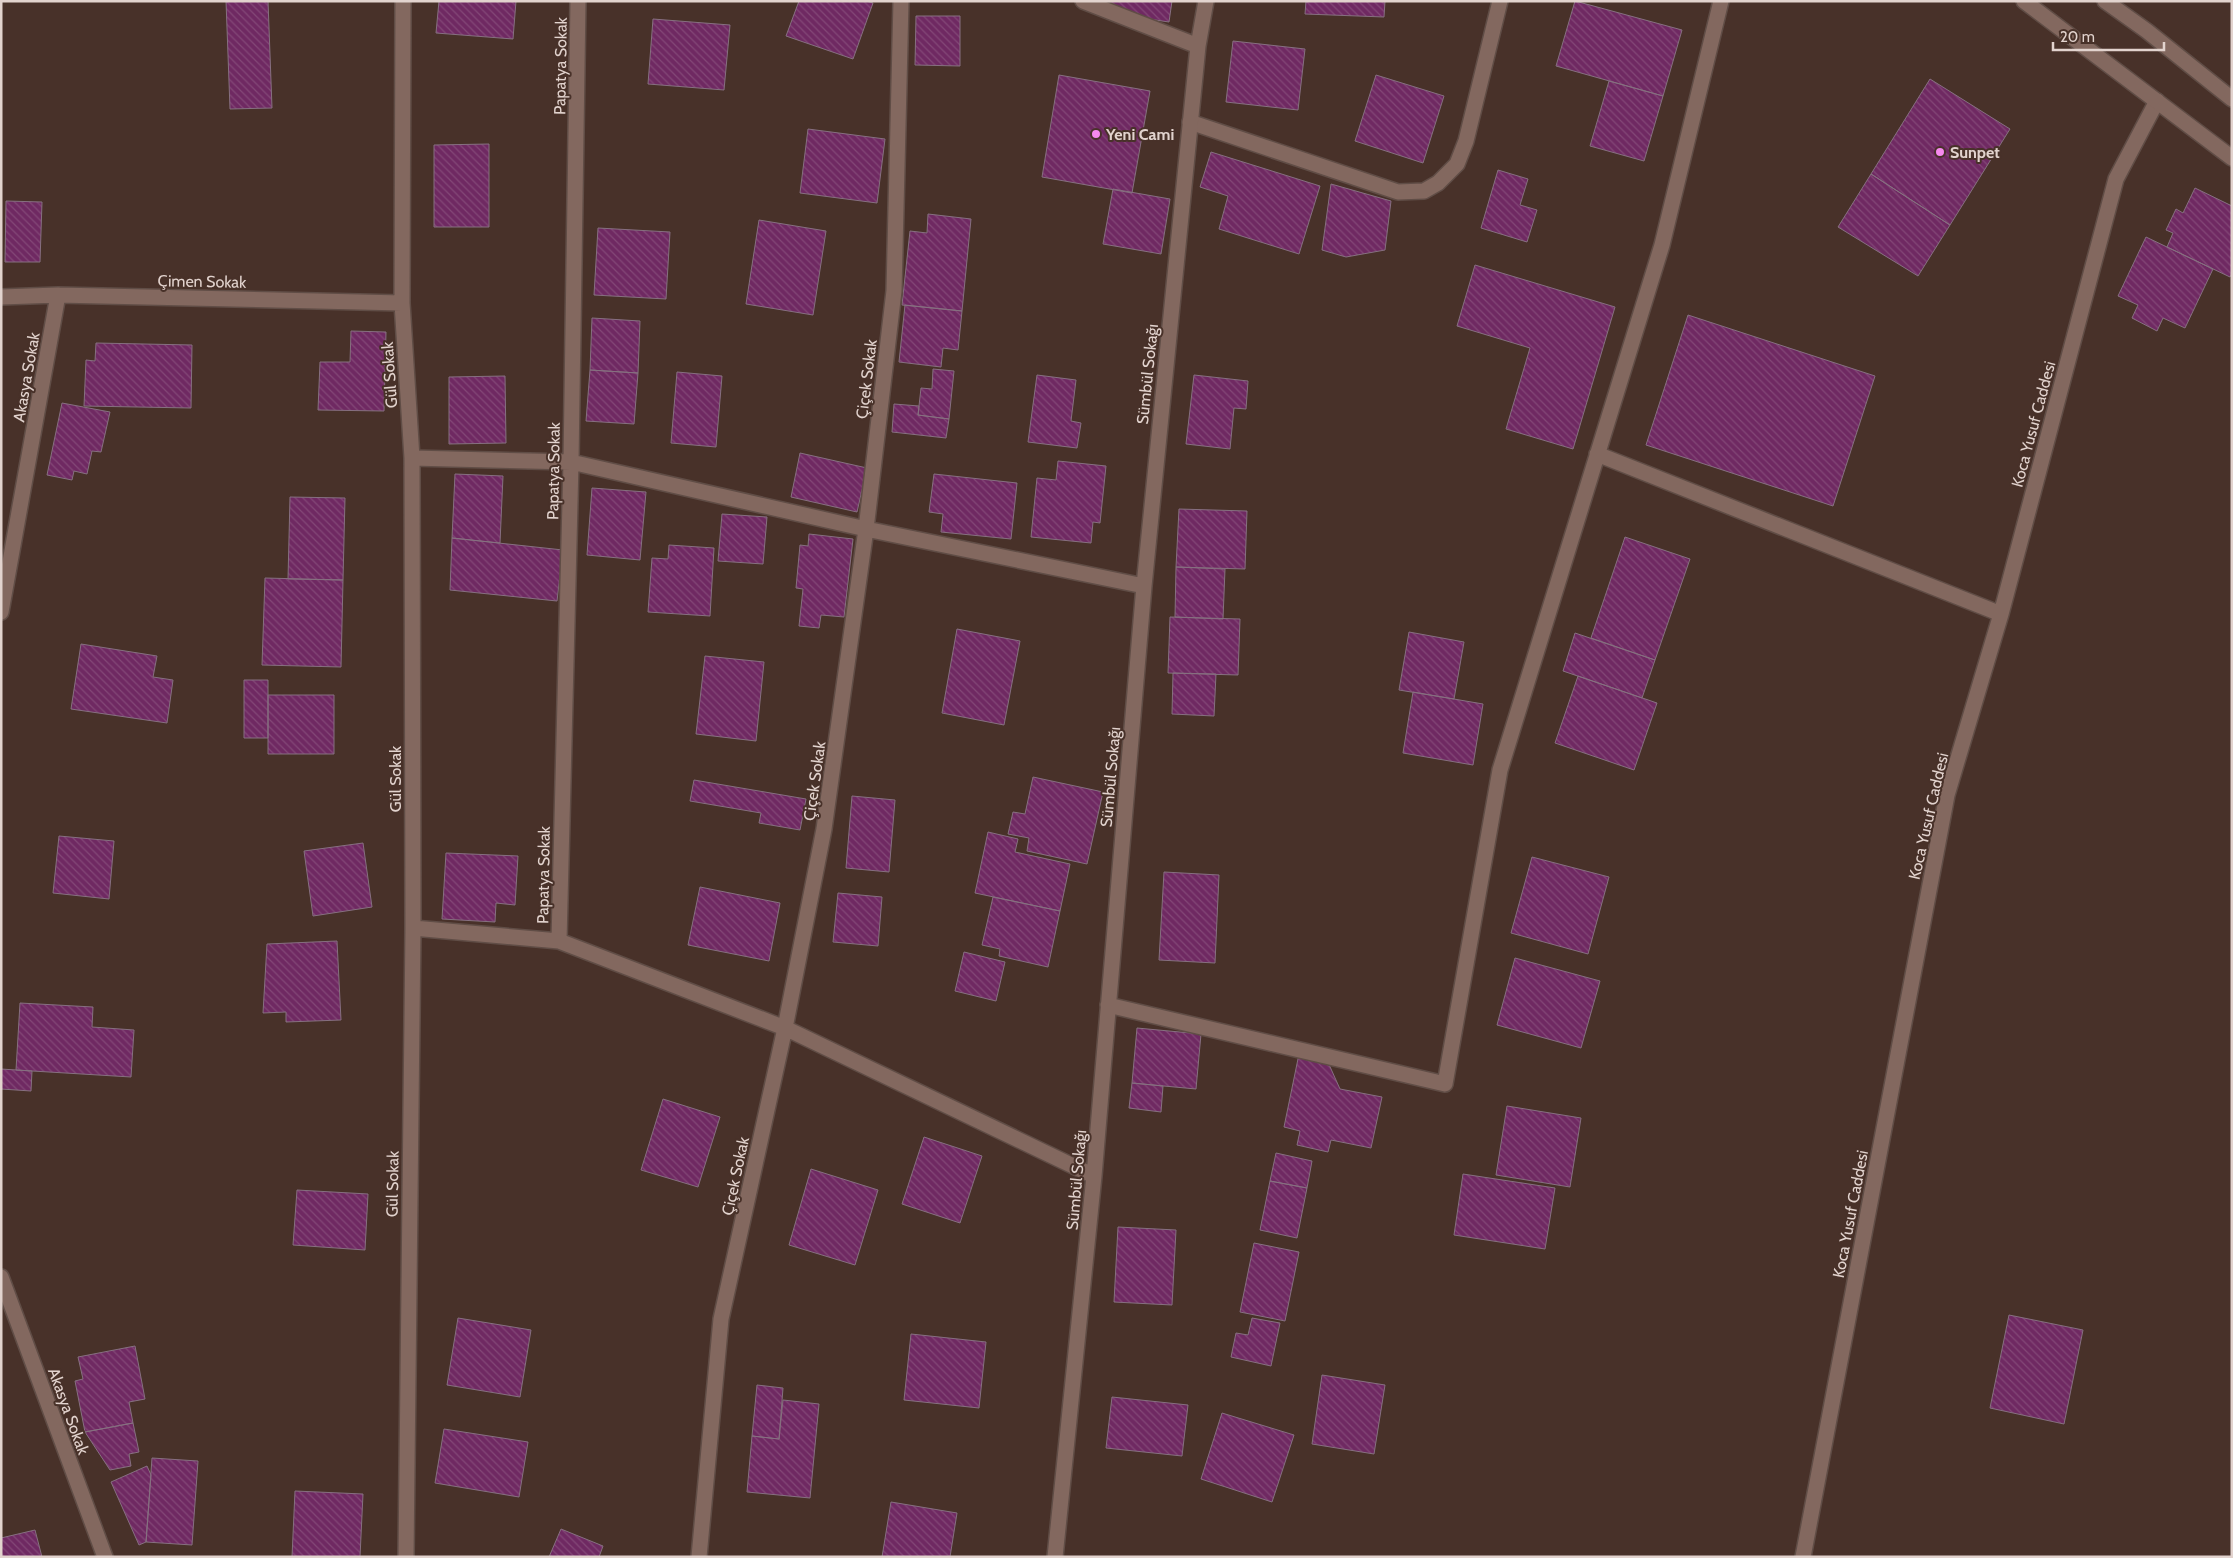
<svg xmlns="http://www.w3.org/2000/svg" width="2233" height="1558" font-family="Cabin,sans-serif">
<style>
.building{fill:url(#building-back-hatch);stroke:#867080}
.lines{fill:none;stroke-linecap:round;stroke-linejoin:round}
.lane-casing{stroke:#604d46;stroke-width:18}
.street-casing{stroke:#604d46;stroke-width:18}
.secondary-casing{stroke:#604d46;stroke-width:18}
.lane{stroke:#83685f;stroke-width:15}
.street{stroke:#83685f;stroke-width:15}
.secondary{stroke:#83685f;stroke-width:15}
.poi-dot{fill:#f689ee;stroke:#483129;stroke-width:2}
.labels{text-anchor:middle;stroke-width:4;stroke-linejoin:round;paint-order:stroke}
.street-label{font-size:16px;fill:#e2d3ce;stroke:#483129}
.poi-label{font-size:16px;font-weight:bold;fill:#e2d3ce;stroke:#483129;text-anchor:start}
</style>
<defs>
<pattern id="building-back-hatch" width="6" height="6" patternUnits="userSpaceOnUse" patternTransform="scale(1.25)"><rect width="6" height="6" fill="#6f2962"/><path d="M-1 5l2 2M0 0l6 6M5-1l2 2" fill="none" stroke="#834777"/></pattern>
</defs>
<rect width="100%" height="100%" fill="#483129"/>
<path class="building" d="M226 1H268L272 108 230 109Z
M439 1H516L513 39 436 33Z
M799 1H866L873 3 853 59 786 36Z
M1102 1H1172L1169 22 1101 12Z
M1306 1H1385L1384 17 1305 14Z
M1575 1 1682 30 1663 96 1556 66Z
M916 16H960V66L915 65Z
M653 19 730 25 724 90 648 84Z
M1233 41 1305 49 1298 110 1226 102Z
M1059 75 1150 91 1132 193 1042 177Z
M1376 75 1444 96 1423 163 1355 141Z
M1930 79 2010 129 1950 225 1871 174Z
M1609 81 1663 96 1644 161 1590 146Z
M808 129 885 139 877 203 800 193Z
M489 144V227H434V145Z
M1211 152 1320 186 1299 254 1219 229 1228 196 1200 187Z
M1498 170 1528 179 1520 205 1537 210 1527 242 1481 228Z
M1871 174 1950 225 1918 276 1838 227Z
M1331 184 1391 201 1385 250 1346 257 1322 250Z
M2195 188 2232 206V273L2230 277 2167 247 2173 233 2166 230 2176 209 2183 213Z
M1113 189 1170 199 1161 254 1103 244Z
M6 201 42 202 40 262H5Z
M928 214 971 219 962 311 902 305 910 231 927 233Z
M759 220 826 231 813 315 746 304Z
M598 228 670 232 666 299 594 295Z
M2146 237 2213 269 2185 328 2163 318 2157 331 2132 318 2138 305 2118 296Z
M1475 265 1615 307 1573 449 1506 429 1530 348 1457 326Z
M905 305 962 311 958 350 943 348 941 367 899 362Z
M1688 315 1875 376 1833 506 1646 445Z
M592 318 640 321 638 373 590 370Z
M351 331 386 332 384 411 318 410 320 362H350Z
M96 343 192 345 191 408 84 406 86 360 95 361Z
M933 369 954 371 949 419 918 415 921 388 932 389Z
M590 370 638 373 634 424 586 421Z
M677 372 722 376 716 447 671 443Z
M1037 375 1076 380 1071 421 1081 423 1077 448 1028 442Z
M1194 375 1248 381 1246 409 1234 408 1230 449 1186 444Z
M505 376 506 443 449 444V377Z
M62 403 110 412 101 452 92 451 87 474 74 471 72 480 47 475Z
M894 404 919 406 918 415 949 419 946 438 892 432Z
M800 453 867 468 857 512 791 497Z
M1058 461 1106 466 1100 523 1093 522 1091 543 1031 537 1037 478 1056 480Z
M455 474 503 476 500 543 452 538Z
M934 474 1017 483 1011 539 941 532 943 514 929 512Z
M592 488 646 492 640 560 587 555Z
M290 497 345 498 343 580 288 579Z
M1179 509 1247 511 1245 569 1176 567Z
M722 514 767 517 763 564 718 561Z
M809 534 853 539 844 617 821 615 819 628 799 626 803 589 796 588 800 545 808 546Z
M1625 537 1690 559 1655 660 1591 638Z
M452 538 563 550 557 601 450 590Z
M669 545 714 548 710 616 648 612 652 558 668 559Z
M1176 567 1225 569 1223 619 1175 617Z
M265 578 343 580 341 667 262 665Z
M1170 617 1240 619 1238 675 1168 673Z
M957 629 1020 641 1004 725 942 713Z
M1409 632 1464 642 1454 699 1399 690Z
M1575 633 1655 660 1642 698 1563 671Z
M81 644 157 656 153 677 173 680 167 723 71 709Z
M705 656 764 662 756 741 696 734Z
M1173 673 1216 674 1214 716 1172 714Z
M1578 676 1657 703 1634 770 1555 743Z
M244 680H268V738H244Z
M1413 692 1483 704 1473 765 1403 753Z
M268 695H334V754H268Z
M1033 777 1103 792 1087 864 1027 851 1029 838 1008 834 1013 812 1025 814Z
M694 780 806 799 800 830 759 823 761 813 690 801Z
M852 796 895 800 889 872 846 868Z
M988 832 1018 839 1015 852 1070 864 1060 911 975 893Z
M59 836 114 841 109 899 53 893Z
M363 843 372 907 313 916 304 851Z
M446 853 518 856 515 905 496 903 495 922 442 919Z
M1532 857 1609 877 1588 954 1511 933Z
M1164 872 1219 875 1215 963 1159 960Z
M700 887 780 903 769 961 688 945Z
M838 893 882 897 878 946 833 942Z
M993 897 1060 911 1048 967 999 956 1000 949 982 945Z
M337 941 341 1020 286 1022V1012L263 1013 267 944Z
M964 952 1005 962 996 1001 955 991Z
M1515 958 1600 981 1581 1048 1497 1025Z
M20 1003 93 1007 92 1027 134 1030 131 1077 16 1070Z
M1137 1028 1201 1034 1196 1089 1132 1083Z
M1299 1054 1327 1060 1340 1089 1382 1097 1371 1148 1331 1140 1328 1152 1297 1145 1300 1131 1284 1127Z
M1 1069 32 1071 31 1091 1 1089Z
M1132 1083 1163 1086 1161 1112 1129 1108Z
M663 1099 720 1117 698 1187 641 1170Z
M1507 1106 1581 1118 1570 1187 1496 1175Z
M924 1137 982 1156 960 1223 902 1204Z
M1276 1153 1312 1161 1307 1188 1270 1181Z
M811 1169 878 1190 855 1265 789 1245Z
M1463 1174 1555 1188 1545 1249 1454 1235Z
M1270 1181 1307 1188 1297 1238 1260 1230Z
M297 1190 368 1194 365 1250 293 1245Z
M1118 1227 1176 1230 1172 1305 1114 1302Z
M1254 1243 1299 1252 1285 1321 1240 1312Z
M2009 1315 2083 1330 2064 1424 1990 1408Z
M458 1318 531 1330 520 1397 447 1385Z
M1252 1318 1280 1323 1271 1366 1231 1357 1236 1333 1248 1335Z
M911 1334 986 1342 979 1408 904 1400Z
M135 1346 145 1399 129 1402 133 1423 85 1432 75 1381 83 1379 78 1357Z
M1322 1375 1385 1385 1374 1454 1312 1444Z
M757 1385 783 1388 779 1439 752 1436Z
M1112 1397 1188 1405 1182 1456 1106 1448Z
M783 1400 819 1404 810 1498 747 1492 752 1436 779 1439Z
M1222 1413 1294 1435 1272 1502 1201 1479Z
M133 1423 139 1452 129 1454 131 1466 110 1470 85 1432Z
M444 1429 528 1442 519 1497 435 1483Z
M152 1458 198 1461 192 1545 146 1542Z
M147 1466 151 1475 146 1542 139 1545 111 1482Z
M295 1491 363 1494 360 1557H292Z
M891 1502 957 1513 950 1557H882Z
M561 1529 603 1546 599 1557H549Z
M35 1530 42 1557H1V1538Z"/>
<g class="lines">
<defs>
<path id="lane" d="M1190 122 1398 192 1424 191 1438 183 1457 164 1466 141 1500 1"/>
<path id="street" d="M403 1 402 303 412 458 413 928 406 1557
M1083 1 1198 46
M1 297 58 295 402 303
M1597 454 2001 614
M412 458 571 462 866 529 1144 586
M1 612 58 295
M413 928 559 941 785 1028 1094 1176
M559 941 571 462 578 1
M1108 1005 1445 1084 1500 770 1662 245 1721 1
M1 1277 105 1557
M699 1557 721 1319 785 1028 824 829 866 529 894 291 901 1
M1055 1557 1094 1176 1144 586 1198 46 1206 1
M1803 1557 1947 795 2001 614 2116 179 2157 101"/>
<path id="secondary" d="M2024 1 2232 158
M2105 1 2147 31 2232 99"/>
</defs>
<use href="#lane" class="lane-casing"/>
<use href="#street" class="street-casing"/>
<use href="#secondary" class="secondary-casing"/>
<use href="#lane" class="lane"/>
<use href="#street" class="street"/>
<use href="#secondary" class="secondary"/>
</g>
<g class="poi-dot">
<circle cx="1096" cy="134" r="5"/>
<circle cx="1940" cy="152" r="5"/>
</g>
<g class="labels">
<g class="street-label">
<text transform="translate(560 66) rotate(-89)" y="6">Papatya Sokak</text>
<text transform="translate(202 281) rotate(1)" y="6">Çimen Sokak</text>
<text transform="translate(1147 374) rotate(-84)" y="6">Sümbül Sokağı</text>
<text transform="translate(389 375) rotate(-94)" y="6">Gül Sokak</text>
<text transform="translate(26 377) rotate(-80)" y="6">Akasya Sokak</text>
<text transform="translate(866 379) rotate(-83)" y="6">Çiçek Sokak</text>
<text transform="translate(2033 424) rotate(-75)" y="6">Koca Yusuf Caddesi</text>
<text transform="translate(553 471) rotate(-89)" y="6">Papatya Sokak</text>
<text transform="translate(1110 777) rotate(-85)" y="6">Sümbül Sokağı</text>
<text transform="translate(395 779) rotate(-90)" y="6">Gül Sokak</text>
<text transform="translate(814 781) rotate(-82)" y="6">Çiçek Sokak</text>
<text transform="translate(1928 816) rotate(-77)" y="6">Koca Yusuf Caddesi</text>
<text transform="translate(543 875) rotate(-89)" y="6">Papatya Sokak</text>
<text transform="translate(735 1176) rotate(-78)" y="6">Çiçek Sokak</text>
<text transform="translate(1076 1180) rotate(-85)" y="6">Sümbül Sokağı</text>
<text transform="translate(392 1184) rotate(-89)" y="6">Gül Sokak</text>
<text transform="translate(1850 1214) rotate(-79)" y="6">Koca Yusuf Caddesi</text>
<text transform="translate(69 1411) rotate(70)" y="6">Akasya Sokak</text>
</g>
<g class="poi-label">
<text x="1106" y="140">Yeni Cami</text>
<text x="1950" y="158">Sunpet</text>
</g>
</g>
<rect width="2233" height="1558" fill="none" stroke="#e2d3ce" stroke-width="5"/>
<path d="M2053 42v8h111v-8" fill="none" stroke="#e2d3ce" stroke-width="2.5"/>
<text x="2060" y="42" font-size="15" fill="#e2d3ce" stroke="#483129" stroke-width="4" paint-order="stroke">20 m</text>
</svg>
